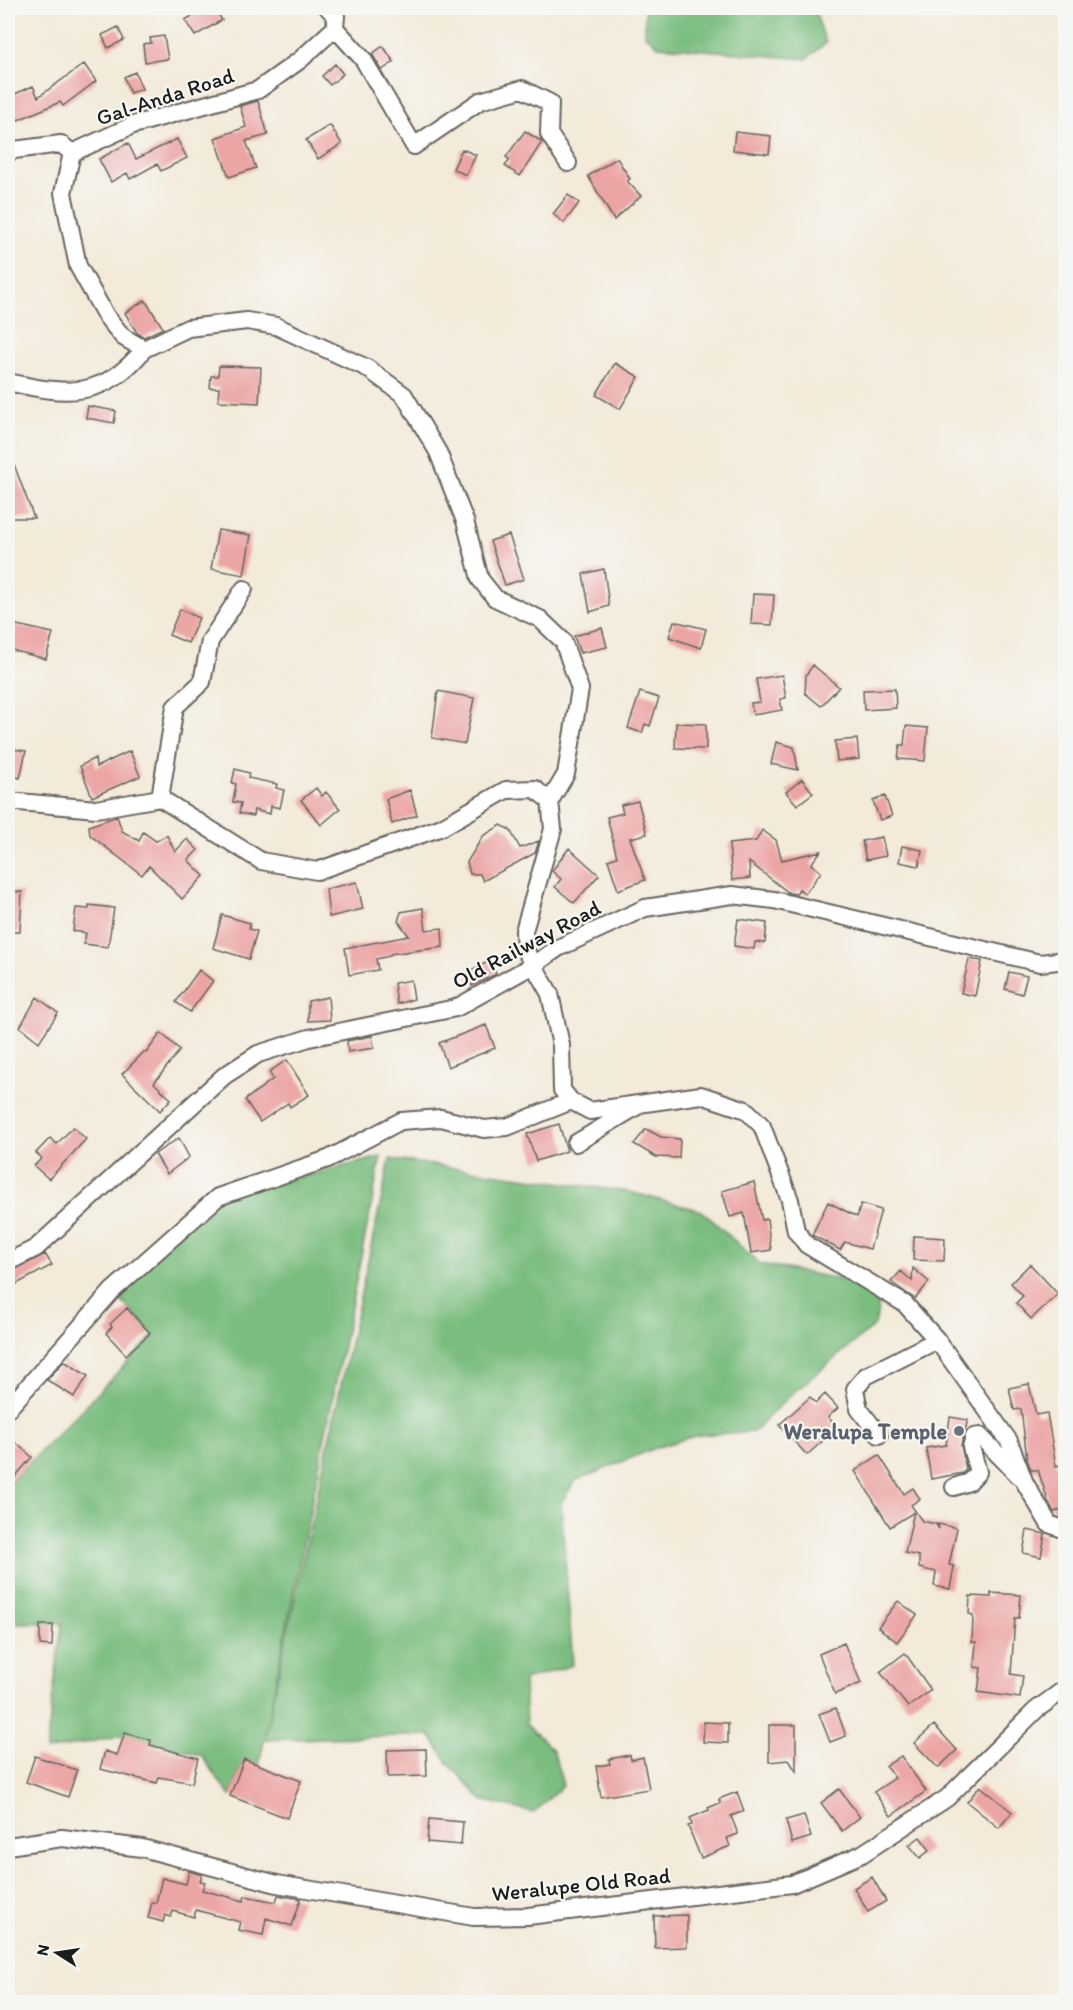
<svg xmlns="http://www.w3.org/2000/svg" width="1073" height="2010" font-family="Itim,sans-serif">
<style>
.forest{fill:#7abd7f;stroke:#4b6c4e;stroke-width:1.5}
.building{fill:#eba5a4}
.lines{fill:none;stroke-linecap:round;stroke-linejoin:round}
.minor-casing{stroke:#67645e;stroke-width:20}
.minor{stroke:#fff;stroke-width:16}
.worship-dot{fill:#6b7280;stroke:#f6f6f2;stroke-width:2}
.labels{text-anchor:middle;stroke-width:4.5;stroke-linejoin:round;paint-order:stroke}
.street-label{font-size:22px;fill:#1c1c1c;stroke:#f6f6f2}
.worship-label{font-size:22px;font-weight:bold;fill:#5b616d;stroke:#f6f6f2;text-anchor:end}
</style>
<rect width="100%" height="100%" fill="#f6f6f2"/>
<filter id="ink" filterUnits="userSpaceOnUse"><feTurbulence type="fractalNoise" baseFrequency=".0167" numOctaves="2"/><feDisplacementMap in="SourceGraphic" scale="12" xChannelSelector="R" yChannelSelector="G"/><feConvolveMatrix kernelMatrix="1 2 1 2 8 2 1 2 1" color-interpolation-filters="sRGB"/></filter>
<filter id="wash" filterUnits="userSpaceOnUse"><feTurbulence type="fractalNoise" baseFrequency=".008" numOctaves="4" result="noise"/><feDisplacementMap in="SourceGraphic" scale="24" xChannelSelector="R" yChannelSelector="G"/><feGaussianBlur stdDeviation="1.35" result="paint"/><feColorMatrix in="noise" values="0 0 0 0 0 0 0 0 0 0 0 0 0 0 0 0 0 1.4 0 .05"/><feComposite in="paint" operator="in"/></filter>
<g filter="url(#wash)">
<rect width="100%" height="100%" fill="#f3ead9"/>
<path class="forest" d="M645 8H814L826 43 806 59 658 46 645 35Z
M381 1157 265 1735 390 1159 630 1192 702 1211 760 1264 854 1282 879 1303 875 1325 793 1393 753 1432 698 1435 658 1447 575 1481 561 1503 573 1665 524 1680 526 1724 553 1750 563 1785 534 1813 482 1800 449 1764 430 1735 264 1740 259 1765 244 1760 230 1796 201 1755 124 1735 46 1751 62 1623H8V1485L154 1335 112 1291 218 1197Z"/>
<g id="blocks">
<path class="building" d="M206 8H214L222 20 195 36 185 20Z
M118 27 124 40 108 48 102 35Z
M164 36 168 59 145 62 143 44 151 43 150 38Z
M383 46 394 62 382 70 372 54Z
M84 64 96 81 63 106 60 102 18 120 8 97 33 86 38 97Z
M335 64 343 74 330 85 322 76Z
M135 72 142 89 130 93 124 77Z
M258 101 268 135 246 141 256 168 229 177 215 138 246 127 240 106Z
M330 125 342 144 318 159 306 140Z
M525 131 542 142 520 176 505 166 510 160 506 157Z
M735 132 771 136 769 154 733 150Z
M177 139 187 158 161 171 157 164 130 179 127 173 111 182 99 159 128 143 136 159Z
M462 149 476 155 466 175 453 169Z
M617 158 630 179 627 181 641 196 614 220 588 176Z
M568 195 579 203 564 223 553 214Z
M145 300 163 328 144 337 137 333 125 313Z
M615 363 639 377 620 409 596 395Z
M219 366 261 367 259 403 218 401 219 388H210L211 376H218Z
M88 406 116 411 114 423 86 418Z
M8 451H9L34 518H8Z
M218 530 251 535 244 575 211 569Z
M509 535 524 579 505 585 490 541Z
M604 569 609 606 590 612 583 574Z
M753 594 774 595 772 625 751 624Z
M180 609 199 618 188 643 169 635Z
M674 621 706 629 701 648 669 637Z
M8 623 53 633 46 659 8 649Z
M602 628 607 647 580 653 574 636Z
M813 665 839 687 821 706 805 693 806 675Z
M782 675 786 698 780 699 782 710 753 715 751 703 760 702 756 679Z
M895 689 896 708 864 710 863 690Z
M438 691 474 698 465 744 432 738Z
M640 692 659 698 650 726 645 724 642 733 628 728Z
M676 723 706 724V749L675 748Z
M906 726 928 728 925 761 898 759 900 745H904Z
M857 739 859 759 837 761 835 741Z
M776 742 794 747 798 770 771 764Z
M8 748 26 751 20 778 8 775Z
M130 751 140 776 92 797 80 766 95 758 96 767Z
M235 769 249 773 248 778 277 784 276 788 284 790 280 808 271 806 270 814 254 810 253 816 239 813 241 803 233 802 236 784 232 783Z
M802 779 813 793 797 805 786 792Z
M316 788 322 796 326 792 340 809 321 825 301 800Z
M410 790 417 815 392 824 386 799Z
M885 796 892 816 880 820 873 801Z
M638 801 647 834 630 838 645 880 618 890 608 860 617 857 607 817 623 813 621 805Z
M117 816 122 831 139 841 143 832 156 841 167 835 175 852 187 839 198 850 188 860 204 876 182 899 149 866 142 875 90 835 89 826Z
M501 825 510 830 520 848 539 841 535 853 483 881 480 874H470L467 862 483 836Z
M762 830 776 840 782 860 821 851 811 864 821 872 805 894 799 889 796 894 789 893 749 862 750 878 732 880 729 844 756 841Z
M882 837 886 856 866 860 862 841Z
M902 846 922 850 919 866 899 862Z
M569 848 599 875 574 903 555 887 561 879 552 871Z
M357 882 363 909 329 917 326 889Z
M8 891 22 892 20 932H8Z
M89 905 114 908 108 947 84 944 86 933 73 931 76 908 89 909Z
M423 908 426 930 442 928 443 947 390 954V956L376 959 378 970 349 975 345 948 409 936 398 921 401 912Z
M222 915 250 923 249 929 257 931 249 959 213 948Z
M738 919 767 923 765 943 755 942 754 949 734 946Z
M969 959 982 961 975 996 961 993Z
M490 961 496 974 472 986 467 972Z
M199 970 213 981 190 1012 176 1002Z
M1009 972 1027 976 1022 994 1005 989Z
M411 980 414 999 397 1004 394 983Z
M37 997 58 1013 39 1042 20 1027Z
M328 997 330 1020 308 1021V1001Z
M486 1025 495 1048 448 1067 439 1043Z
M161 1033 180 1050 154 1083 171 1099 160 1111 122 1074 144 1052 146 1053Z
M372 1036 374 1048 348 1052 347 1041Z
M287 1060 309 1095 290 1107 288 1103 260 1122 245 1100 273 1079 269 1072Z
M559 1124 567 1151 536 1161 527 1134Z
M73 1127 86 1139 49 1179 34 1166 42 1158 36 1153 50 1138 57 1144Z
M646 1129 661 1137 680 1139 679 1158 656 1157 634 1144Z
M179 1138 189 1157 167 1174 155 1154Z
M754 1182 762 1220 767 1219 771 1250 751 1253 744 1213 730 1217 722 1191Z
M828 1202 857 1217 861 1204 881 1210 870 1249 845 1242 840 1250 812 1235Z
M914 1236 945 1238 944 1261 913 1260Z
M45 1254 52 1265 11 1287 8 1273Z
M1030 1264 1058 1294 1031 1319 1016 1303 1023 1296 1011 1283Z
M913 1268 929 1282 915 1299 891 1282 901 1271 912 1281Z
M127 1308 150 1333 126 1355 106 1333 112 1327 110 1324Z
M64 1361 88 1376 74 1397 47 1380Z
M1029 1384 1036 1415 1047 1413 1056 1466 1060 1465 1065 1481V1509L1054 1512 1048 1501 1038 1470H1031L1027 1459 1021 1409 1014 1410 1009 1388Z
M825 1394 838 1408 828 1417 837 1428 807 1455 779 1425 810 1397 816 1403Z
M950 1417 968 1420 961 1445 966 1469 963 1473 931 1479 926 1448 946 1445Z
M14 1441 32 1457 8 1485V1449Z
M879 1455 904 1494 913 1488 920 1499 911 1505 922 1521 936 1524 939 1529 938 1524 957 1528 949 1565 954 1566 950 1589 934 1586 936 1572 919 1568V1556L905 1553 914 1512 890 1527 855 1471Z
M1027 1530 1045 1534 1041 1557 1023 1553Z
M991 1593 1021 1595 1019 1618H1015L1011 1674 1023 1676 1020 1698 978 1692 981 1668 974 1667 976 1642H972L973 1615 969 1614 970 1596 991 1597Z
M898 1601 917 1615 897 1642 878 1627Z
M40 1625H53L52 1646 40 1645Z
M844 1643 861 1683 835 1694 819 1654Z
M905 1653 931 1690 908 1707 880 1672Z
M836 1708 846 1736 830 1742 819 1714Z
M704 1722 728 1723V1743L703 1742Z
M769 1725H796V1771L789 1760 769 1762Z
M934 1725 957 1750 938 1768 914 1743Z
M125 1733 151 1740 150 1745 198 1758 192 1783 159 1777 157 1783 100 1769 105 1751 117 1755Z
M426 1749 427 1776 388 1777 387 1750Z
M630 1755 631 1760 643 1757 649 1789 601 1797 596 1766 610 1764 609 1759Z
M35 1756 77 1770 68 1797 26 1782Z
M901 1756 926 1791 891 1816 874 1792 895 1778 886 1766Z
M244 1759 301 1781 287 1818 230 1796Z
M980 1786 1012 1812 999 1828 967 1802Z
M839 1789 860 1817 842 1831 821 1803Z
M737 1792 744 1811 731 1816 738 1834 727 1838 730 1846 701 1858 688 1826 692 1825 690 1818 709 1810 708 1808 720 1803 719 1799Z
M804 1815 811 1837 792 1843 786 1820Z
M429 1819 463 1822 461 1845 427 1842Z
M920 1837 930 1850 920 1858 909 1845Z
M189 1871 202 1875 200 1881 205 1882 202 1890 244 1901 245 1896 276 1902 278 1895 301 1899 292 1926 266 1918 263 1935 238 1930 240 1922 196 1910 194 1917 173 1911 171 1917 165 1915 163 1922 148 1918 152 1902 156 1903 162 1878 186 1884Z
M872 1877 886 1901 868 1912 854 1888Z
M687 1915V1947L655 1948 654 1916Z"/>
</g>
</g>
<g filter="url(#ink)">
<use href="#blocks" fill-opacity="0" stroke="#67645e" stroke-width="1.5"/>
<g class="lines">
<defs>
<path id="minor" d="M328 8 336 16 335 28
M335 28 363 59 414 146 480 101 522 89 550 103 549 134 568 163
M8 153 14 150 61 144 72 153
M72 153 63 193 78 266 106 316 123 337 144 349 188 328 247 321 276 326 367 368 404 395 438 452 465 521 480 579 495 598 540 619 563 641 580 689 566 774 550 801
M72 153 133 125 258 90 300 60 335 28
M8 382C65 395 104 400 144 349
M160 798 175 707 202 682 210 641 244 589
M8 801 96 809 160 798 261 861 317 871 442 827 506 790 535 789 550 801 553 829 524 931 525 950 550 994 561 1045 562 1090 571 1101 590 1111 701 1095 746 1110 762 1126 790 1200 796 1231 807 1245 905 1304 937 1340 1009 1441 1025 1483 1049 1524 1066 1530
M576 1143 636 1107
M8 1262 36 1248 224 1076 258 1054 309 1038 456 1008 535 964 558 948 645 908 732 895 774 900 1040 963 1066 960
M8 1409 112 1291 218 1197 328 1159 401 1121 441 1118 484 1129 507 1127 571 1101
M879 1435 859 1409 855 1389 866 1376 937 1340
M954 1487 969 1482 978 1472 971 1447 974 1437 980 1436 1019 1476
M8 1846 62 1838 142 1848 277 1884 474 1917 528 1916 792 1884 862 1854 947 1798 1036 1710 1066 1688"/>
</defs>
<use href="#minor" class="minor-casing"/>
<use href="#minor" class="minor"/>
</g>
</g>
<circle class="worship-dot" cx="959" cy="1431" r="6"/>
<g class="labels">
<g class="street-label">
<text transform="translate(165 96) rotate(-18)" y="8">Gal-Anda Road</text>
<text transform="translate(526 944) rotate(-28)" y="8">Old Railway Road</text>
<text transform="translate(581 1884) rotate(-6)" y="8">Weralupe Old Road</text>
</g>
<g class="worship-label">
<text x="947" y="1439">Weralupa Temple</text>
</g>
</g>
<rect width="1073" height="2010" fill="none" stroke="#f6f6f2" stroke-width="30"/>
<g transform="translate(57 1953) rotate(282)" stroke="#f6f6f2" stroke-width="4.5" paint-order="stroke">
<path d="M0-4.5L10 22L0 15L-10 22Z" fill="#1c1c1c"/>
<text y="-9" font-size="16" font-weight="bold" text-anchor="middle" fill="#1c1c1c">N</text>
</g>
</svg>
